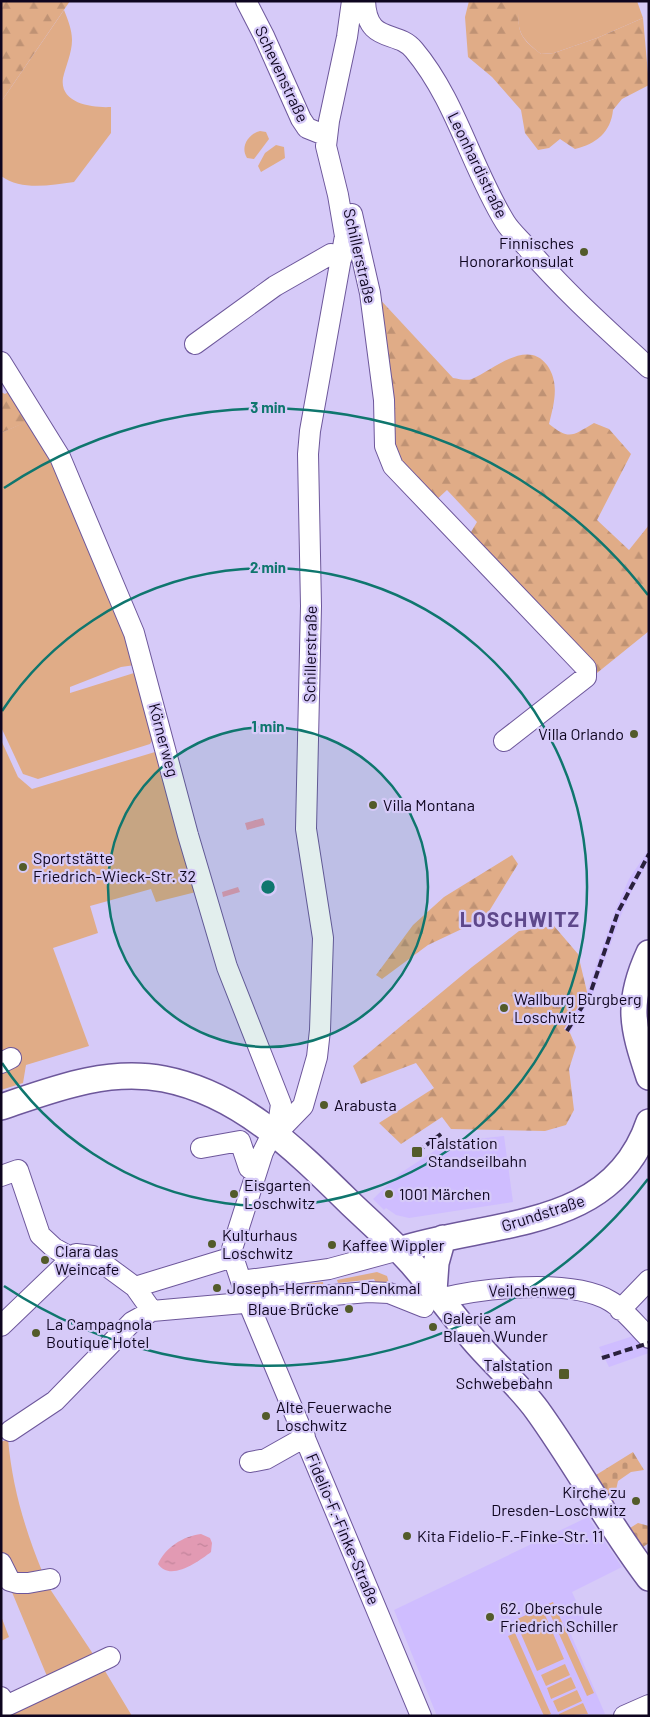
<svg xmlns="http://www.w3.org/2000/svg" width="650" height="1717" font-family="Barlow,sans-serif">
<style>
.built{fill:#cfbdff}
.green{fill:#e0ac87}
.forest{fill:url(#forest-firs)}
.cemetery{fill:url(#cemetery-stones)}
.water{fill:url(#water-ripples)}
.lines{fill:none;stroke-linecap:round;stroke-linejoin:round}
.minor-casing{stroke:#6d579b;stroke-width:22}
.major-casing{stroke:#6d579b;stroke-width:28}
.minor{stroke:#fff;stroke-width:20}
.major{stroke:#fff;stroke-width:25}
.rail{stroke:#2a213d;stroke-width:4;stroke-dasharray:8 4;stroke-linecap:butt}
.ring{fill:none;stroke:#0f766e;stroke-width:2.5}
.poi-dot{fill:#535b2a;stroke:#d6caf8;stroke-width:2}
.labels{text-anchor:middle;stroke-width:4.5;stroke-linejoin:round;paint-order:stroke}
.street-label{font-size:16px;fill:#0e051f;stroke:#d6caf8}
.poi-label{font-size:16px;fill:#0e051f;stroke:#d6caf8;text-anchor:start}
.district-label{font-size:21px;font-weight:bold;letter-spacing:1px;fill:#5e488b;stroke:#d6caf8}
.centre{fill:#0f766e;stroke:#d6caf8;stroke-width:2.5}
.ring-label{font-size:15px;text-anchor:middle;font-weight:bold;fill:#0f766e;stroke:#d6caf8;stroke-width:4.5;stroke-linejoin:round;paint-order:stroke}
</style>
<defs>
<pattern id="forest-firs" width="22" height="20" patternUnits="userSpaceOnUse" patternTransform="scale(1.25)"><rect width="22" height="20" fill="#e0ac87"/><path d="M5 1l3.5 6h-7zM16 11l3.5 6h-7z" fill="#bf9274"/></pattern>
<pattern id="cemetery-stones" width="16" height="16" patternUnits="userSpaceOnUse" patternTransform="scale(1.25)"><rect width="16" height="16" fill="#e0ac87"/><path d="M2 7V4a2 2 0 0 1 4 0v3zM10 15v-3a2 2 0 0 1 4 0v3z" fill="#bf9274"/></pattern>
<pattern id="water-ripples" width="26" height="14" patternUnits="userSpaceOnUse" patternTransform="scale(1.25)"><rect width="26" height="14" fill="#e29ab3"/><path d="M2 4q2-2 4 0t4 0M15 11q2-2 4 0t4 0" fill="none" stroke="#c1839a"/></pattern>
</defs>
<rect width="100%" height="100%" fill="#d6caf8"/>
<path class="built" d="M649 849V862L634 886 621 915 592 996 570 1033 564 1029 587 992 615 911 629 879Z
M504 1136 513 1202 409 1218 396 1215 386 1208 384 1210 373 1199 399 1174 448 1142Z
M649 1331V1353L609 1367 599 1347Z
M588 1517 622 1567 572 1592 586 1623 569 1630 605 1714 437 1716 394 1610Z"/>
<path class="green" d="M518 1H637L643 18 597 38 554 53 541 54C517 35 518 31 518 1Z
M64 10C68 20 72 30 72 40 72 53 66 65 63 78 59 104 93 108 111 107V133L74 182C50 185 22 191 1 176V102Z
M260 131 266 132 269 139 254 159 247 158C240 147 248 134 260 131Z
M276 145 284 147 285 158 261 172 258 166 265 153Z
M32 419 103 569 135 665 121 667 70 687V693L134 673 139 677 158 732 150 744 38 779 23 774 1 727V433Z
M1 740 18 777 32 789 155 752 200 891 156 902 151 889 90 906 98 933 53 948 89 1046 26 1065 23 1083 1 1090Z
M377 1272 387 1276 390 1286 377 1285 374 1279 338 1283 337 1280Z
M323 1282 324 1290 262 1296 261 1289Z
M8 1439C12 1485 24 1527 42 1571L22 1580 1 1556V1442Z
M9 1585 48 1586 97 1660 49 1681Z
M553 1602 594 1693 587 1696 546 1605Z
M542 1608 564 1659 537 1671 515 1620Z
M1 1616 9 1637 1 1641Z
M515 1633 551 1714 544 1716 508 1636Z
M565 1664 570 1675 546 1686 541 1675Z
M102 1666 132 1716H8L18 1706Z
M571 1677 576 1688 551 1699 547 1688Z
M577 1690 582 1701 558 1712 553 1701Z
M583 1703 588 1714 559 1716V1714Z"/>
<path class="forest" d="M1 1H70L1 102Z
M469 1H518C519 31 516 35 541 54L554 53 597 38 643 18 649 85 622 99 613 110C611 132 596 144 575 149L560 139 549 148 538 150 525 133 521 110 492 77 468 57 465 17Z
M375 294 453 378C459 379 467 381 472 379 493 370 527 338 547 365 560 383 554 404 549 424 570 441 573 435 594 423L609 429 631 454 597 520 629 550 649 525V631L597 673 546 623 468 537 477 522 447 490 434 502 397 463Z
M11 390 29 421 1 433V392L5 394Z
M512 855 518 864 485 918 428 945 382 979 376 975 413 925 444 897Z
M554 926 578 954 587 992 564 1029 570 1033 576 1047 569 1069 574 1110 566 1125 545 1131 451 1129 442 1117 401 1144 379 1123 434 1088 416 1063 361 1084 353 1066 472 967 519 931Z"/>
<path class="cemetery" d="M633 1452 644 1470 631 1472 618 1481 613 1504 596 1475Z
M638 1523 649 1526V1543L643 1547 630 1528Z"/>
<path class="water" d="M263 818 265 825 247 830 245 823Z
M238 887 240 892 223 897 222 892Z
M201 1534 210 1538 212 1543 211 1552C198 1562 170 1582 158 1564 165 1548 183 1536 201 1534Z"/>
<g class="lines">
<defs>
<path id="minor" d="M246 1 264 36 301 119 307 128 327 136
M352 1 347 37 329 121 326 146 338 195 345 236 310 431 308 454 311 606 306 829 323 938 320 1030 317 1057 303 1106 268 1142 263 1152 232 1249 233 1257 248 1302 421 1716
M365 1C367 45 397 29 414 50 456 100 471 167 505 222 511 232 522 241 530 251 566 293 608 330 649 368
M352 214 370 293 384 400 385 446 393 466 586 668V677L504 741
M195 344 275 286 331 254 342 257
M1 362 60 457 134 633 188 835 227 967 281 1104 277 1134
M1 1063 11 1058
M201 1148 240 1141 249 1168 256 1172
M1 1176 18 1170 40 1235 54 1248 72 1258
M241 1281 329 1269 399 1250
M135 1287 233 1257
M439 1299C482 1288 571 1278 610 1301 624 1309 637 1326 649 1338
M620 1310 649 1280
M152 1311 368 1292 389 1293 424 1307
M1 1326 76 1254 93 1256 135 1287 152 1311 132 1322 55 1401 10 1431
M250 1462 266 1459 305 1437
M1 1563 10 1581 17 1583H28L50 1579
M1 1697 6 1706 110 1657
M624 1716 649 1705"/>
<path id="major" d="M649 953C626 1003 632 1026 649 1077
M1 1107C54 1089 107 1068 164 1079 241 1094 298 1152 351 1204 372 1224 395 1244 414 1266 434 1289 452 1314 472 1338 492 1362 518 1384 537 1410 576 1464 608 1524 649 1578
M399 1250C491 1220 612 1232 649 1122
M434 1291 436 1263 443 1238"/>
</defs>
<use href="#minor" class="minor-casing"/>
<use href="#major" class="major-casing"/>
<use href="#minor" class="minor"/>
<use href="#major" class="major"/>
<path class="rail" d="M567 1031 590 994 618 912 649 854
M417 1152 441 1134
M602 1358 649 1343"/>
</g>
<circle cx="268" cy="887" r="160" fill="#0f766e" fill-opacity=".12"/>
<g class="ring">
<circle cx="268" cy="887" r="160"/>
<path d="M2 711A319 319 0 1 1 2 1063"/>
<path d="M648 1179A479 479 0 0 1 4 1286M4 488A479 479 0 0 1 648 595"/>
</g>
<g class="poi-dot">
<circle cx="584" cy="252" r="5"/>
<circle cx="634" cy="734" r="5"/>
<circle cx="373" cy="805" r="5"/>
<circle cx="23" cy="867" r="5"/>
<circle cx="504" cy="1008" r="5"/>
<circle cx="324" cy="1105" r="5"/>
<rect x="411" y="1146" width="12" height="12" rx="2.5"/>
<circle cx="234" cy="1194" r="5"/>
<circle cx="389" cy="1194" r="5"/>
<circle cx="212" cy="1244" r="5"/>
<circle cx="332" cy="1245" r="5"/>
<circle cx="45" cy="1260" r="5"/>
<circle cx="217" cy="1288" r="5"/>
<circle cx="349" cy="1309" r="5"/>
<circle cx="433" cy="1327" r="5"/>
<circle cx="36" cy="1333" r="5"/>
<rect x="558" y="1368" width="12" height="12" rx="2.5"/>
<circle cx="266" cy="1416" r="5"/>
<circle cx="636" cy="1501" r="5"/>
<circle cx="407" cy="1536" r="5"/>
<circle cx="490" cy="1617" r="5"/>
</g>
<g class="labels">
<g class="street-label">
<text transform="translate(282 74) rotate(65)" y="6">Schevenstraße</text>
<text transform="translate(478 165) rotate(64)" y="6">Leonhardistraße</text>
<text transform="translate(360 256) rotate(77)" y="6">Schillerstraße</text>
<text transform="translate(310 654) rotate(-89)" y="6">Schillerstraße</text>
<text transform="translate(164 740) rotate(75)" y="6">Körnerweg</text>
<text transform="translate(543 1213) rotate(-18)" y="6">Grundstraße</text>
<text transform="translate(532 1290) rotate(-1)" y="6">Veilchenweg</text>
<text transform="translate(343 1529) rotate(67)" y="6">Fidelio-F.-Finke-Straße</text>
</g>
<g class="poi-label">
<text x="574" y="249" text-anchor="end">Finnisches<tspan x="574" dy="18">Honorarkonsulat</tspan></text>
<text x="624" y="740" text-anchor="end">Villa Orlando</text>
<text x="383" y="811">Villa Montana</text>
<text x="33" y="864">Sportstätte<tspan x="33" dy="18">Friedrich-Wieck-Str. 32</tspan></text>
<text x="514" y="1005">Wallburg Burgberg<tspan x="514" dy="18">Loschwitz</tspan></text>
<text x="334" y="1111">Arabusta</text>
<text x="428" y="1149">Talstation<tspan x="428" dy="18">Standseilbahn</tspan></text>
<text x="244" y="1191">Eisgarten<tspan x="244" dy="18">Loschwitz</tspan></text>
<text x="399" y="1200">1001 Märchen</text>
<text x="222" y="1241">Kulturhaus<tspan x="222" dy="18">Loschwitz</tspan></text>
<text x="342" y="1251">Kaffee Wippler</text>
<text x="55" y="1257">Clara das<tspan x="55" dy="18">Weincafe</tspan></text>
<text x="227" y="1294">Joseph-Herrmann-Denkmal</text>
<text x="339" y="1315" text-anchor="end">Blaue Brücke</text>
<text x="443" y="1324">Galerie am<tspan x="443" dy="18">Blauen Wunder</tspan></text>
<text x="46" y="1330">La Campagnola<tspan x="46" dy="18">Boutique Hotel</tspan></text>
<text x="553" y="1371" text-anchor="end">Talstation<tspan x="553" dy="18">Schwebebahn</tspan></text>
<text x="276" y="1413">Alte Feuerwache<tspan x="276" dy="18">Loschwitz</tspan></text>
<text x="626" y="1498" text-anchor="end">Kirche zu<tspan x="626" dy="18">Dresden-Loschwitz</tspan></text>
<text x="417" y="1542">Kita Fidelio-F.-Finke-Str. 11</text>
<text x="500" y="1614">62. Oberschule<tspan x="500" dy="18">Friedrich Schiller</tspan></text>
</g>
<g class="district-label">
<text x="520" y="927">LOSCHWITZ</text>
</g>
</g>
<circle cx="268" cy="887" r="8" class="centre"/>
<g class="ring-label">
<text x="268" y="413">3 min</text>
<text x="268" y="573">2 min</text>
<text x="268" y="732">1 min</text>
</g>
<rect width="650" height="1717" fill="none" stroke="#0e051f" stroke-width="5"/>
</svg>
